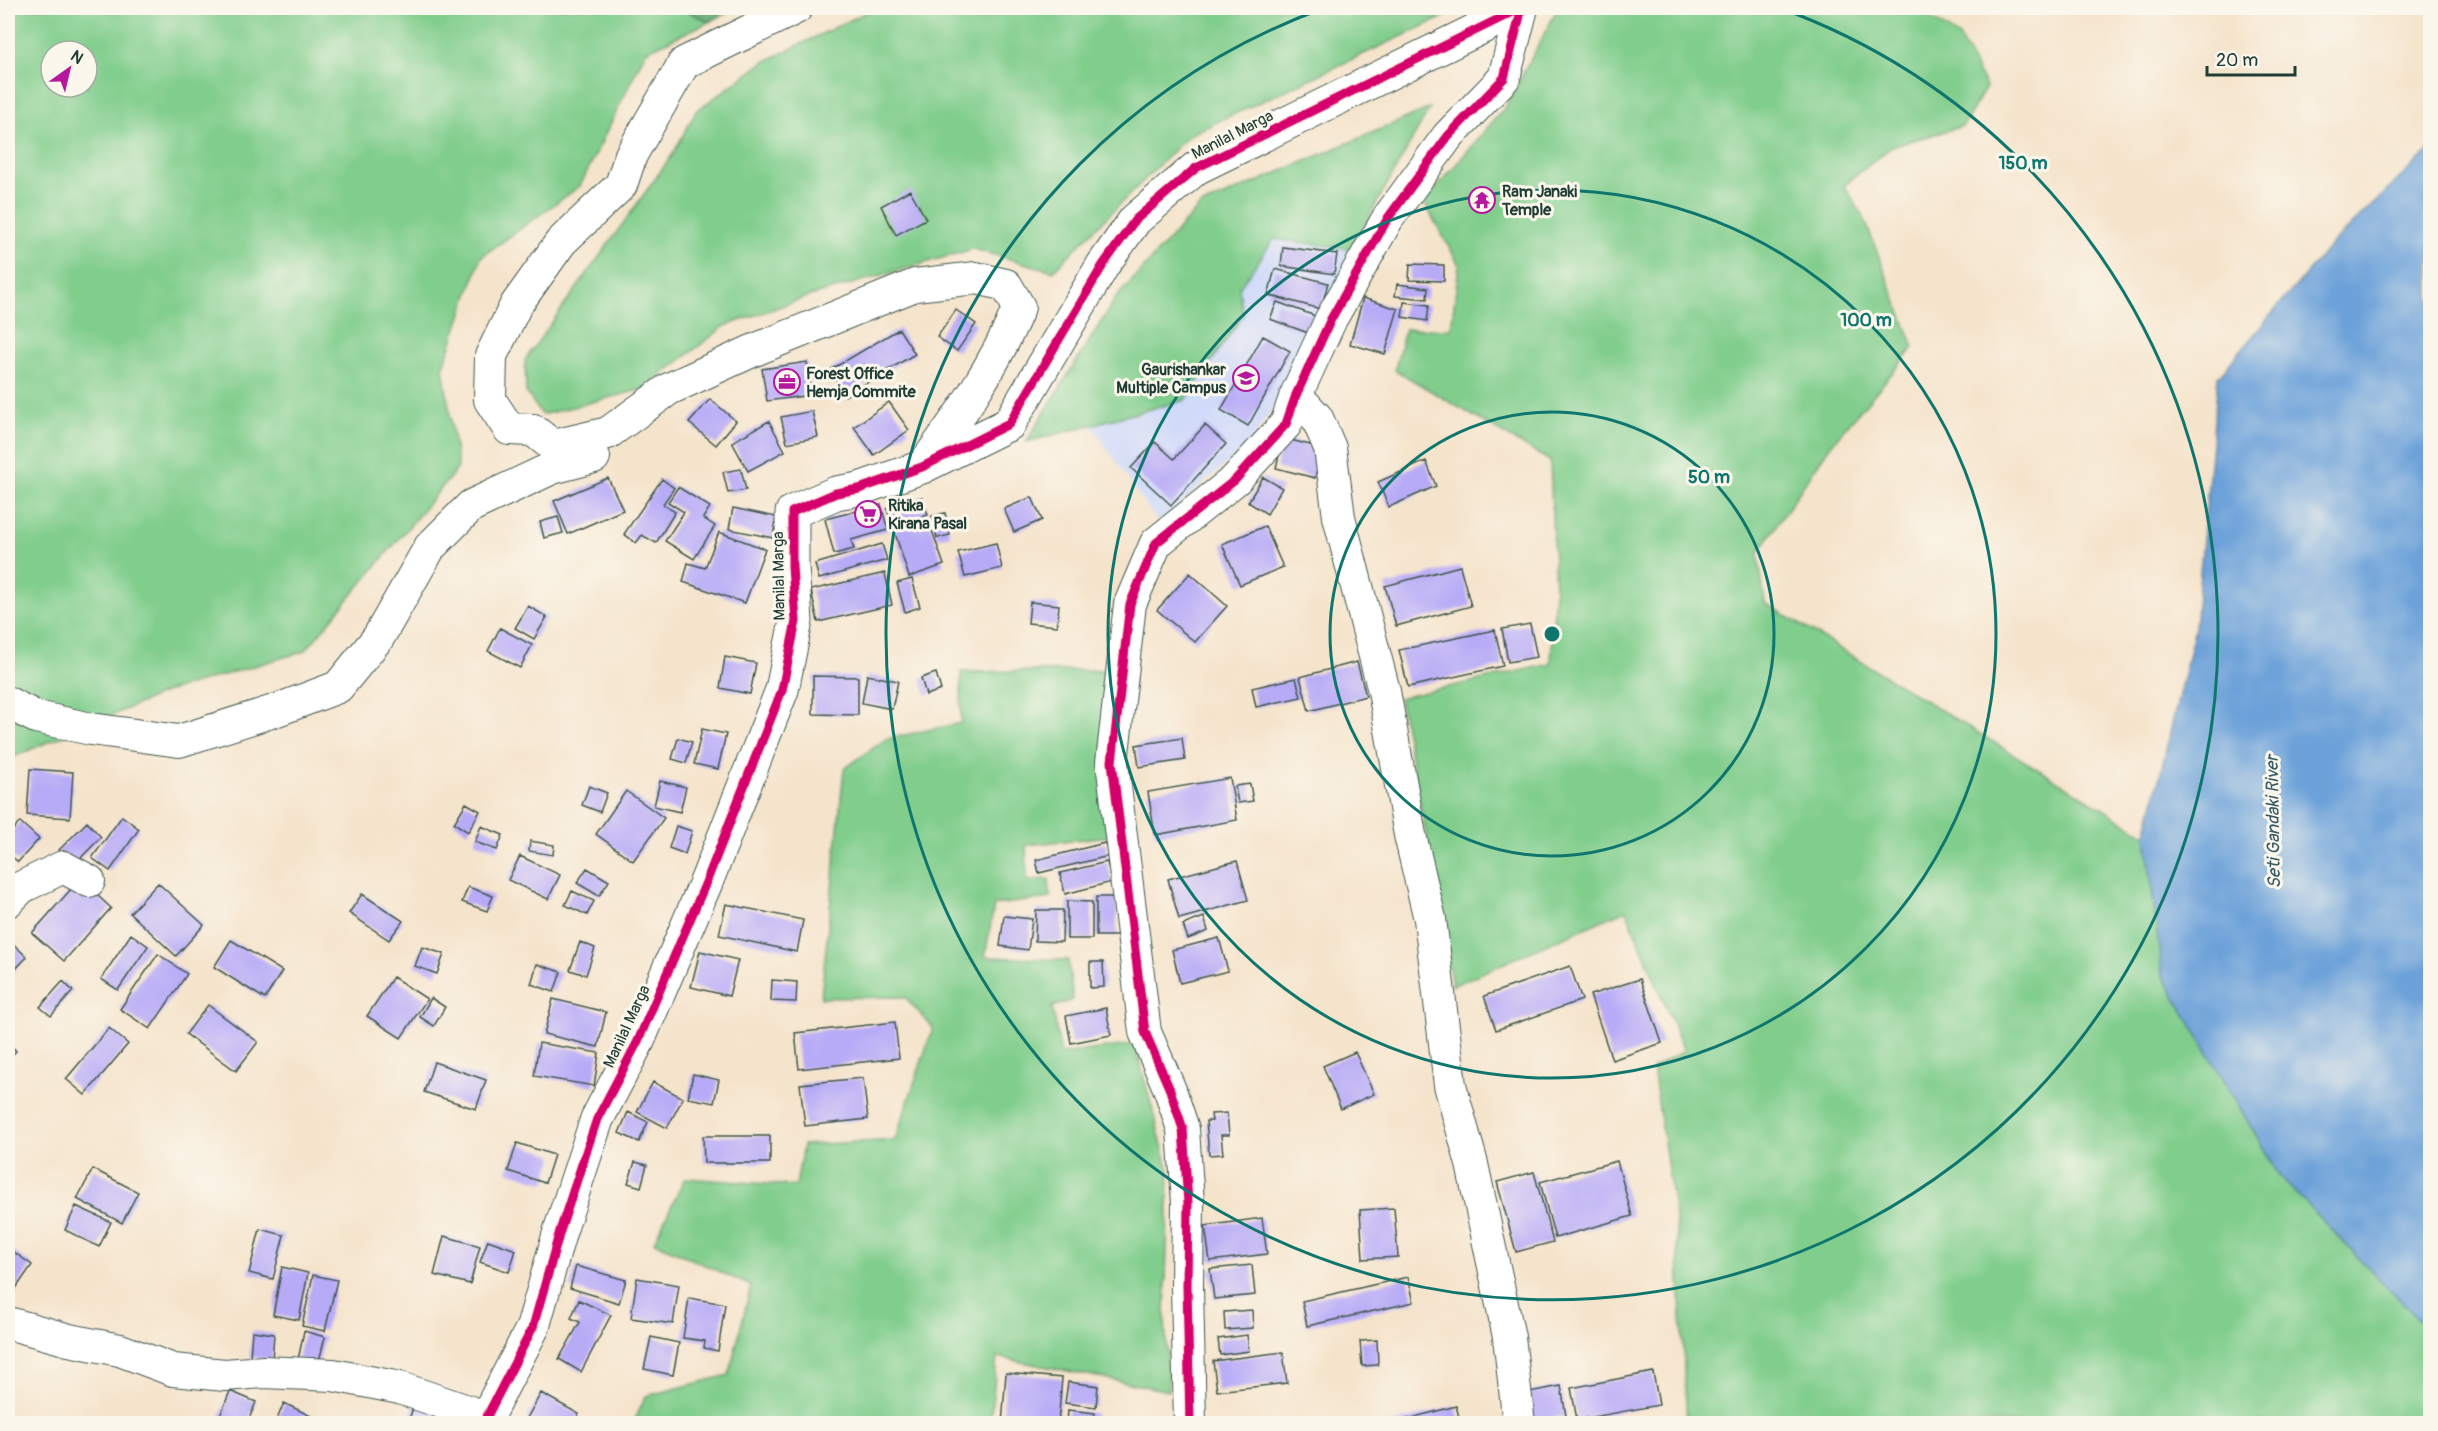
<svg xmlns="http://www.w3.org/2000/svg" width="2438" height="1431" font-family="Pangolin,sans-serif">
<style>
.built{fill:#d0daf9}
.green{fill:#80cd8c;stroke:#508560;stroke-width:1.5;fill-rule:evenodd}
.forest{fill:#68b078;stroke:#447656;stroke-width:1.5}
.water{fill:#6ca1d9;stroke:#466f86;stroke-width:1.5}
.building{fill:#b7aaf7}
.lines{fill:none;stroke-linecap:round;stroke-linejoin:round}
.minor-casing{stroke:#3f564b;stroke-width:34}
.tertiary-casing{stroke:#3f564b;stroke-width:35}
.minor{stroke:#fff;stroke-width:32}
.tertiary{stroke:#fff;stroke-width:33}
.cycleway-casing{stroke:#fbf7ec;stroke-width:13}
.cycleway{stroke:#d6006c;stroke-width:9}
.ring{fill:none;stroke:#0f766e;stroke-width:3}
.labels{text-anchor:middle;stroke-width:6;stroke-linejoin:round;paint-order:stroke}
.street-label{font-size:16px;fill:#1f3d34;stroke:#fbf7ec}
.poi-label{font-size:16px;font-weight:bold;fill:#1f3d34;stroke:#fbf7ec;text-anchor:start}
.water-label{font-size:18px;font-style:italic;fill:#365b66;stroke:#fbf7ec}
.centre{fill:#0f766e;stroke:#fbf7ec;stroke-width:3}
.ring-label{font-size:18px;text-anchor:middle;font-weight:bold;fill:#0f766e;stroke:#fbf7ec;stroke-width:6;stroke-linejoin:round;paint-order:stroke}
</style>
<rect width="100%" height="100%" fill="#fbf7ec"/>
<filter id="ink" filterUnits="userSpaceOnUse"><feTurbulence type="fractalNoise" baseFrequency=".0167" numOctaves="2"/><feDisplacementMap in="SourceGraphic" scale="12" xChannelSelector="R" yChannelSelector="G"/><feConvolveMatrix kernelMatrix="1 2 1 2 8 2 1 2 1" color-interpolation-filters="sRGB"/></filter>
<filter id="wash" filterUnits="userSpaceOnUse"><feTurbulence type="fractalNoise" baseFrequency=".008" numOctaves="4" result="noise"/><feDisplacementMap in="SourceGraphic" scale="24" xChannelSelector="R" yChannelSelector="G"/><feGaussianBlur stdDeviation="1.35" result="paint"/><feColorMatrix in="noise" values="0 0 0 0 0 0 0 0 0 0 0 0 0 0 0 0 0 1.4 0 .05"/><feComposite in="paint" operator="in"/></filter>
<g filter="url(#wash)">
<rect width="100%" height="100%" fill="#f5e4cc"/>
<path class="built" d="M1274 238 1351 249 1306 356 1250 443 1158 523 1091 425 1185 400 1239 288Z"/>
<path class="green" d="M8 8H682L709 22 646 51 580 186 481 257 443 368 458 468 305 651 169 691 8 759ZM51 51H87V87H51Z
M875 8H1463L1189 135 1053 271 973 249 810 296 725 326 643 389 542 415 526 392 525 360 673 154 696 111 764 62Z
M1558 8H1916L1959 37 1986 87 1963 126 1893 146 1844 185 1864 218 1914 347 1830 446 1758 553 1765 603 2146 835 2162 974 2280 1177 2430 1331V1423H1687L1676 1224 1653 1068 1684 1051 1626 910 1452 986 1435 878 1399 698 1551 664 1555 590 1550 461 1395 370 1405 329H1451L1459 265 1424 202 1506 106Z
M1430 108 1351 249 1274 239 1239 288 1243 315 1185 400 1026 442 1116 298 1200 206Z
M1108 670 1111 836 1026 845 1027 880 1049 879 1050 898 994 905 985 957 1068 960 1073 1000 1052 1007 1061 1054 1135 1044 1169 1171 1165 1319 1169 1391 997 1357 990 1423 633 1424 646 1396 729 1375 751 1286 654 1242 685 1178 796 1186 803 1145 895 1140 933 1028 905 997 821 998 844 769 886 739 961 723V672Z"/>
<path class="forest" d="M682 8H736L709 22Z"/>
<path class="water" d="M2430 149V1331L2280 1177 2162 974 2146 835 2195 627 2218 377 2328 248Z"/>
<g id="blocks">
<path class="building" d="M910 190 926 219 896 235 881 206Z
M1283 247 1337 254 1334 274 1281 266Z
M1410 264 1444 265V281L1409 280Z
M1275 269 1328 283 1321 309 1268 295Z
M1397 284 1428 288 1427 299 1395 296Z
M1363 298 1398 309 1385 354 1350 344Z
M1277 302 1318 317 1311 334 1270 319Z
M1404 302 1429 305 1427 321 1402 317Z
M956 310 976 324 957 351 937 337Z
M899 329 915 354 845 396 830 370Z
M1263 336 1290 351 1248 426 1221 410Z
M807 362 811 395 767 401 762 369Z
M710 399 736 421 716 445 689 423Z
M889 402 909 430 874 455 854 427Z
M812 411 818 437 787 443 781 417Z
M769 421 785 451 748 471 732 442Z
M1205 425 1226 444 1171 505 1131 468 1155 442 1174 459Z
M1283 438 1322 448 1315 478 1276 468Z
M1426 461 1436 486 1389 507 1378 482Z
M741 469 746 490 728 493 723 472Z
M1263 477 1282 488 1267 514 1248 502Z
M608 478 623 510 568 534 554 501Z
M662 479 674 488 663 504 675 512 656 543 642 535 636 543 624 534Z
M678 487 710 507 703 518 715 526 694 559 665 541 684 512 668 502Z
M922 497 928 515 893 526 887 509Z
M1032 497 1042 520 1014 532 1004 509Z
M881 505 888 530 851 540 854 549 834 554 825 519Z
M733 508 776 517 773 538 729 529Z
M945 513 950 535 937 538 932 516Z
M558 517 563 533 544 538 540 522Z
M928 519 944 565 909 577 894 530Z
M1265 526 1283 567 1240 585 1222 544Z
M719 532 765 549 745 603 683 582 688 563 705 568Z
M996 543 1002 568 965 577 958 552Z
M882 544 887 560 819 579 815 564Z
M1460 566 1471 606 1396 626 1385 586Z
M885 573 892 605 818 622 811 590Z
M1190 573 1227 606 1195 642 1157 610Z
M912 579 920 607 905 612 897 583Z
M1030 602 1059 605 1057 626 1028 623Z
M528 606 547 617 534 639 515 628Z
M1530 624 1537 657 1508 662 1502 629Z
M500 628 532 645 520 668 488 651Z
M1495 630 1503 666 1408 687 1399 650Z
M725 657 756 663 750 694 720 688Z
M1357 662 1366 696 1309 711 1300 677Z
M936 673 941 690 926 695 921 678Z
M867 675 898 681 892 709 862 703Z
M813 676 858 677V715L813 714Z
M1296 678 1301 697 1256 707 1252 688Z
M702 729 726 734 718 769 694 764Z
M678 738 692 742 686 763 672 759Z
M1182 738 1185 760 1139 767 1136 745Z
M30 769 73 772 70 818 27 815Z
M1230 778 1237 820 1155 835 1148 792Z
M660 781 686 787 680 812 654 806Z
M1250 784 1253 801 1238 803 1235 786Z
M589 786 607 793 600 812 582 805Z
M626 791 664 818 633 861 596 834Z
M466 803 480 811 468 832 454 823Z
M122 816 139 829 110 871 92 858Z
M20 822 39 839 18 862 8 853V835Z
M87 822 101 837 73 866 58 851Z
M481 826 503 835 497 850 475 842Z
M676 826 692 831 685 854 669 848Z
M530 841 554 845 553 855 529 851Z
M1105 843 1109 856 1039 873 1036 860Z
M520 856 560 875 548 899 508 880Z
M1237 861 1248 900 1179 919 1168 879Z
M1107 862 1112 882 1065 894 1060 873Z
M587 868 609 881 599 896 577 883Z
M80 879 111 908 64 961 32 933Z
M158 883 204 925 176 956 130 913Z
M468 887 493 896 487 911 462 902Z
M572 891 594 901 587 915 565 905Z
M362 894 403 921 389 940 349 913Z
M1096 897H1117V936H1096Z
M1067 901 1092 902V939H1067Z
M726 904 803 920 797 952 719 935Z
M1036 910H1063L1062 942 1035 941Z
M1004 916 1032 919 1028 950 1000 946Z
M1204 917 1208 931 1188 939 1183 925Z
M131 934 148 946 118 990 101 979Z
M1219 938 1228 971 1180 983 1172 950Z
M231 940 282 971 265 999 214 967Z
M10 941 27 957 8 977V944Z
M580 942 595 948 586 975 570 970Z
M422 947 444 954 437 974 415 966Z
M700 951 738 960 729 996 691 987Z
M158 954 187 974 150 1029 120 1009Z
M1090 962H1103L1104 987 1090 988Z
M537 964 561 972 554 992 531 984Z
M1570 966 1582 1000 1496 1030 1484 996Z
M393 977 427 999 401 1038 367 1016Z
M1640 979 1662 1043 1612 1060 1590 995Z
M772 980 797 982 796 1002 771 1001Z
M63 981 73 991 51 1016 40 1007Z
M431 998 445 1007 434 1026 420 1017Z
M553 999 606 1012 598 1047 544 1034Z
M208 1005 258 1042 236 1071 186 1034Z
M1106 1008 1111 1035 1071 1043 1066 1016Z
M895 1022 899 1058 799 1069 795 1033Z
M109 1028 128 1044 85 1095 66 1079Z
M8 1042 16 1051 8 1059Z
M539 1043 599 1053 594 1086 534 1076Z
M1355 1052 1374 1094 1341 1109 1323 1066Z
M434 1062 486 1080 476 1109 424 1092Z
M693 1074 719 1080 714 1103 688 1098Z
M863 1078 868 1119 805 1126 800 1084Z
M653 1082 683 1098 667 1128 637 1112Z
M628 1112 648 1122 639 1142 619 1133Z
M1227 1113 1229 1135H1221L1223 1154 1209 1155 1206 1121H1212L1211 1114Z
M703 1136H770V1163H704Z
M517 1143 554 1155 545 1183 508 1171Z
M1617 1161 1632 1216 1555 1238 1540 1182Z
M635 1162 647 1165 641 1187 628 1183Z
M93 1169 138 1192 122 1223 77 1199Z
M1534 1172 1553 1242 1516 1252 1497 1182Z
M76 1206 111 1222 99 1247 65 1230Z
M1394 1208 1398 1257 1363 1259 1360 1210Z
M1262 1218 1267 1254 1210 1261 1205 1226Z
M260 1229 284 1235 273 1279 249 1273Z
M444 1236 480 1246 470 1284 434 1275Z
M488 1240 516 1250 509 1272 480 1262Z
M8 1248 32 1265 8 1300Z
M1252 1265 1255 1295 1214 1299 1210 1269Z
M576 1266 626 1280 619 1303 570 1288Z
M282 1267 308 1273 299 1320 273 1315Z
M313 1275 337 1280 325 1331 302 1326Z
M1408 1277 1414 1302 1307 1326 1302 1301Z
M637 1278 679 1285 673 1324 631 1318Z
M689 1298 725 1304 718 1351 704 1348 705 1341 683 1338Z
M579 1300 611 1315 581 1372 559 1359 580 1322 571 1318Z
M1252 1310 1253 1328 1225 1330 1224 1312Z
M252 1331 274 1334 272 1360 250 1357Z
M304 1331 325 1337 318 1365 298 1360Z
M1247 1335 1249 1351 1220 1355 1218 1339Z
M651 1337 679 1343 673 1375 644 1369Z
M1377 1340 1378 1365 1362 1366 1360 1341Z
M1283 1352 1287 1383 1217 1391 1213 1361Z
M1653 1372 1659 1405 1577 1420 1571 1388Z
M1006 1373 1062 1378 1058 1424H1002Z
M1068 1382 1098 1386 1096 1407 1065 1403Z
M1561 1386 1566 1416 1534 1421 1529 1392Z
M230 1391 256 1402 247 1424H217Z
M541 1393 579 1414 574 1424H537L527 1418Z
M284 1403 327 1424H275Z
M415 1403 468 1424H407Z
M1456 1406 1461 1424H1392V1423Z
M1068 1410 1095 1413 1094 1424H1067Z"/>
</g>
</g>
<g filter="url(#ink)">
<use href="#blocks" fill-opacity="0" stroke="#3f564b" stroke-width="1.5"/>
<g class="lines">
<defs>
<path id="minor" d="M796 8 684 63 631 155 621 185 561 242 516 305 491 356 490 400 509 429 533 430 553 446 608 433 669 389 752 351 915 285 976 278 1006 285 1019 307C995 366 960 416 922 467
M1296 395 1317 418 1330 448 1339 517 1384 691 1410 835 1430 919 1450 1085 1472 1164 1509 1337 1519 1424
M8 703 36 717 91 729 179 741 277 710 338 687 378 638 430 547 471 506 552 468 594 457
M8 901 22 887 63 867 89 881
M8 1323 69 1340 120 1350 173 1370 225 1375 263 1372 333 1375 400 1388 485 1417
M1190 1424 1187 1286 1188 1203 1183 1129 1170 1090 1145 1032 1112 762 1130 604 1156 543 1235 480 1286 424 1296 395 1331 319 1388 218 1448 136 1504 78 1522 8"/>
<path id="tertiary" d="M483 1424 533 1327 560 1231 597 1119 638 1041 707 880 782 690 796 621 792 567V512L836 493 859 489 922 467 1009 424 1103 265 1135 220 1196 168 1521 8"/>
</defs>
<use href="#minor" class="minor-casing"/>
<use href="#tertiary" class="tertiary-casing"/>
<use href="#minor" class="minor"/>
<use href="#tertiary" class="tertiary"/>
<defs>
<path id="cycleway" d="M483 1424 533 1327 560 1231 597 1119 638 1041 707 880 782 690 796 621 792 567V512L836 493 859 489 922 467 1009 424 1103 265 1135 220 1196 168 1521 8
M1190 1424 1187 1286 1188 1203 1183 1129 1170 1090 1145 1032 1112 762 1130 604 1156 543 1235 480 1286 424 1296 395 1331 319 1388 218 1448 136 1504 78 1522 8"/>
</defs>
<use href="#cycleway" class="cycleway-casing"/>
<use href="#cycleway" class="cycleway"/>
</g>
</g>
<g class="ring">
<circle cx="1552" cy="634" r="222"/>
<circle cx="1552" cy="634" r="444"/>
<path d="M1780 8A666 666 0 1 1 1324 8"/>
</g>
<defs>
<symbol id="temple-ring" viewBox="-11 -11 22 22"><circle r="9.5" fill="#fbf7ec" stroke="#b5179e" stroke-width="1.5"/><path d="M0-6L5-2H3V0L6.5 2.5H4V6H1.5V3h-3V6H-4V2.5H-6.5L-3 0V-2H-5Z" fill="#b5179e"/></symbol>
<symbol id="university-ring" viewBox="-11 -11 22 22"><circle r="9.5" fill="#fbf7ec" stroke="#b5179e" stroke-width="1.5"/><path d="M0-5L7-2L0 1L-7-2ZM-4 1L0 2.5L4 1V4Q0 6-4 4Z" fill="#b5179e"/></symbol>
<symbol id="office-ring" viewBox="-11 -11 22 22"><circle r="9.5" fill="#fbf7ec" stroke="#b5179e" stroke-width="1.5"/><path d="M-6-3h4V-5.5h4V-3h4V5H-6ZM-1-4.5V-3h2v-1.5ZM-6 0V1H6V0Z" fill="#b5179e"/></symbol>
<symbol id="supermarket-ring" viewBox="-11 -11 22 22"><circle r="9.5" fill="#fbf7ec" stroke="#b5179e" stroke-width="1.5"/><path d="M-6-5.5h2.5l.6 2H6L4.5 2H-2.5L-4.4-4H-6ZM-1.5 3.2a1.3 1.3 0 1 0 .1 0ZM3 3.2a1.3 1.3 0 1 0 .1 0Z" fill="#b5179e"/></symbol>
</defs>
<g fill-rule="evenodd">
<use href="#temple-ring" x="1467" y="185" width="30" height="30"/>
<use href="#university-ring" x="1231" y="363" width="30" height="30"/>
<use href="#office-ring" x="772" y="367" width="30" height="30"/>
<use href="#supermarket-ring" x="853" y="499" width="30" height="30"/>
</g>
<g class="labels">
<g class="street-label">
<text transform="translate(1232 134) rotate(-27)" y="6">Manilal Marga</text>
<text transform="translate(778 576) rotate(-91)" y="6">Manilal Marga</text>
<text transform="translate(626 1026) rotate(-65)" y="6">Manilal Marga</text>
</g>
<g class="poi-label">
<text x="1502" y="197">Ram Janaki<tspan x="1502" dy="18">Temple</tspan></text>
<text x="1226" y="375" text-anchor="end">Gaurishankar<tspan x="1226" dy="18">Multiple Campus</tspan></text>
<text x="806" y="379">Forest Office<tspan x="806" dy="18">Hemja Commite</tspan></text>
<text x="888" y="511">Ritika<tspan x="888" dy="18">Kirana Pasal</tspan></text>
</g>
<g class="water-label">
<text transform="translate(2273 822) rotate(-91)" y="6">Seti Gandaki River</text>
</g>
</g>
<circle cx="1552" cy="634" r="9" class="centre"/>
<g class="ring-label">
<text x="2023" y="169">150 m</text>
<text x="1866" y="326">100 m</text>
<text x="1709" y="483">50 m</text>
</g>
<rect width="2438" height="1431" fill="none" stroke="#fbf7ec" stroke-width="30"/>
<g transform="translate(69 69) rotate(34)"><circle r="28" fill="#fbf7ec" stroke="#a3ada2" stroke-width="1.5"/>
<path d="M0-4.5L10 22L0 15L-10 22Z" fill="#b5179e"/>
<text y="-9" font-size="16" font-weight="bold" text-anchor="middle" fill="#1f3d34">N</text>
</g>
<path d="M2207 66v9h88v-9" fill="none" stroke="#1f3d34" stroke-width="3"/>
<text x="2216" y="66" font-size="18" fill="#1f3d34" stroke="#fbf7ec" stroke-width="4.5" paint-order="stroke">20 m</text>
</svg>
